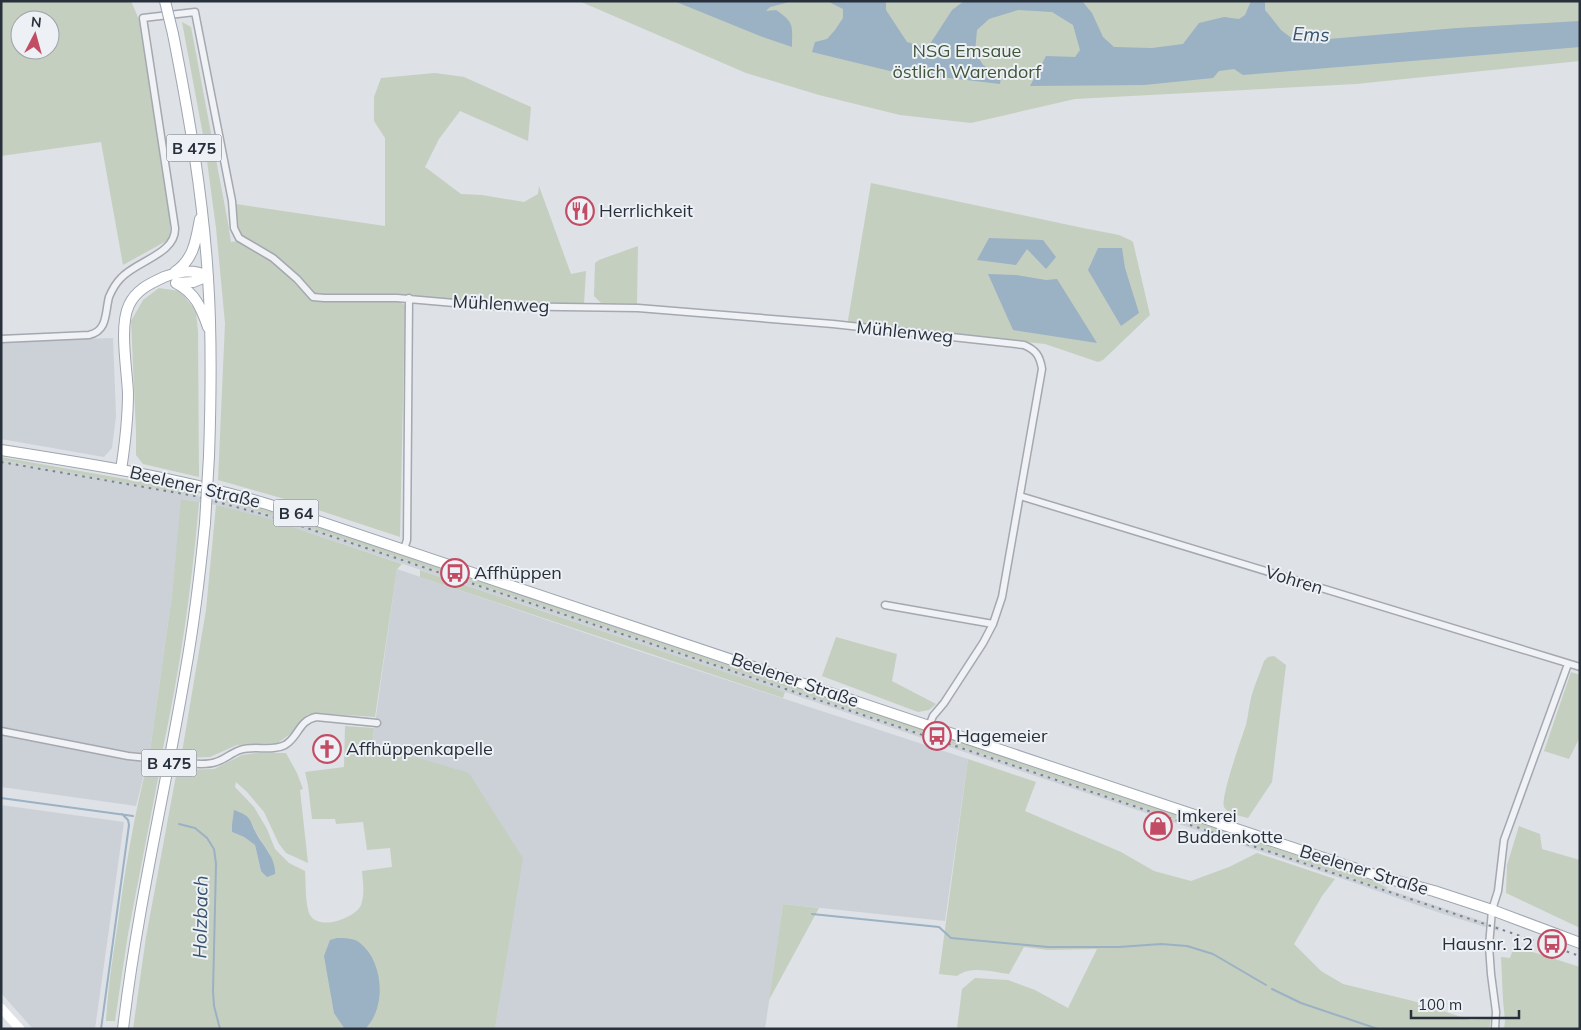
<svg xmlns="http://www.w3.org/2000/svg" width="1581" height="1030" font-family="Mulish,sans-serif">
<style>
.built{fill:#ccd1d8}
.green{fill:#c4cfc0;fill-rule:evenodd}
.water{fill:#9bb1c4}
.lines{fill:none;stroke-linecap:round;stroke-linejoin:round}
.stream{stroke:#9bb1c4;stroke-width:2}
.street-tunnel{stroke:#babec4;stroke-width:6;stroke-dasharray:6 3;stroke-linecap:butt}
.street-casing{stroke:#a4a8b0;stroke-width:9}
.primary-casing{stroke:#9ea6b1;stroke-width:12}
.street{stroke:#f0f2f5;stroke-width:6}
.secondary{stroke:#fff;stroke-width:9}
.primary{stroke:#fff;stroke-width:10}
.rail{stroke:#79828e;stroke-width:2;stroke-dasharray:2.5 5;stroke-linecap:butt}
.primary-bridge-casing{stroke:#9ea6b1;stroke-width:12;stroke-linecap:butt}
.primary-bridge{stroke:#fff;stroke-width:10}
.labels{text-anchor:middle;stroke-width:4;stroke-linejoin:round;paint-order:stroke}
.shield{fill:#edf0f4;stroke:#636a73;stroke-width:1}
.shield-label{font-size:16px;font-weight:bold;fill:#28303c}
.park-label{font-size:18px;fill:#3e5637;stroke:#edf0f4}
.poi-label{font-size:18px;fill:#28303c;stroke:#edf0f4;text-anchor:start}
.street-label{font-size:18px;fill:#28303c;stroke:#edf0f4}
.water-label{font-size:19px;font-style:italic;fill:#36516c;stroke:#edf0f4}
</style>
<rect width="100%" height="100%" fill="#dee1e6"/>
<path class="built" d="M113 338 116 416 112 448 104 457 1 439V342Z
M1 460 193 495 265 513 1500 927 1498 931 1440 913 1343 879 296 528 216 505 182 499 172 595 150 751 136 806 1 787Z
M397 569 635 650 968 759 945 921 783 904 765 1029H495L522 858 372 744Z
M1 805 124 822 95 1029H33L1 993Z"/>
<path class="green" d="M1 1H131L140 22 170 213V239L123 265 101 142 1 156ZM20 20H50V50H20Z
M579 1H1580V61L1356 84 1075 99 971 123 900 115 819 95 746 73Z
M182 22 191 27 228 223 231 242 237 241 263 253 275 263 311 300 398 301 405 305 400 537 288 500 218 480 225 323 216 228 205 146Z
M435 73 464 77 531 107 528 141 460 111 439 139 425 167 461 194 482 195 524 202 538 194 539 186 571 274 586 271 584 304 490 303 407 296 330 295 315 294 266 249 242 237 238 229 236 204 385 226V138L374 121V97L381 78Z
M871 183 1083 228 1119 235 1130 240 1133 242 1150 315 1103 360 1098 362 1045 344 849 324 848 320Z
M638 246 637 304 601 303 594 296 595 263 599 260Z
M159 288 180 291 196 311 198 332 199 477 143 464 136 455V431L131 321 143 300Z
M1 457 182 489 199 492 198 496 1 460Z
M216 497 253 506 358 540 1373 881 1388 888 1385 889 328 534 265 513 215 500Z
M181 499 199 502C192 586 180 670 162 753L150 751 172 595Z
M216 505 263 517 402 564 397 569 375 717 315 713 307 715 294 731 278 743 237 745 210 757 181 758 206 610Z
M420 570 785 692 783 698 420 577Z
M836 637 897 654 892 681 936 704 929 710 918 712 822 676Z
M1274 656 1286 665 1272 782 1248 818C1241 816 1228 814 1224 807 1220 798 1242 737 1246 725 1248 716 1249 707 1251 698 1254 686 1260 673 1264 661L1268 657Z
M1571 672 1580 675V737L1569 759 1544 751Z
M345 726 374 728 372 744 469 773 523 858 495 1029H133L146 937 177 770 214 769 242 755 256 753H286L297 773 303 789 300 790 308 863 286 853 279 844 264 812 247 792 236 782 235 787 254 807 267 829 275 849 289 863 305 871C306 884 305 901 309 913 316 932 355 919 361 905 365 894 363 882 362 871L392 867 390 848 367 850 363 822 336 824 335 819H312L308 785 305 772 344 767ZM252 823 255 831 270 854 261 871 255 845 244 837 232 832Z
M968 759 1036 782 1025 811 1121 852 1154 871 1191 881 1229 867 1257 853 1335 879 1322 896 1294 944 1321 971 1343 984 1413 1001 1470 1020 1491 1019 1489 1029H957L962 989 975 978 1008 980 1035 990 1068 1008 1097 949 1048 950 1024 947 1009 974C993 972 971 965 957 976L939 974Z
M148 761 161 763 128 934 115 1021H106C108 985 114 950 119 915 126 863 135 812 148 761Z
M1519 826 1540 834 1542 849 1580 860V928L1506 893 1507 865Z
M783 904 819 908 769 1000Z
M1514 946 1580 967V1029H1504L1505 1021 1503 1000 1501 957 1510 958Z"/>
<path class="water" d="M674 1H886V10L907 42 921 46 930 44 952 10 964 1H1082L1092 13 1103 37 1114 47 1152 48 1183 44 1199 23 1224 17 1239 19 1245 15 1251 1H1265V10L1270 16 1281 30 1294 40H1317L1457 28 1580 21V47L1243 75 1234 69 1219 71 1213 78 1144 85 1030 86 1046 56 1075 57 1080 50 1073 25 1052 12 1018 10 989 19 977 30 975 52 983 65 1001 77 1000 84 890 71 812 52 815 42 827 39 835 30 843 18V9L829 2H789L770 7 766 11 776 10C795 23 792 25 792 47L760 36Z
M989 238 1043 240 1056 257 1046 269 1027 249 1016 265 977 260Z
M1098 248H1122L1125 268 1139 313 1121 326 1088 270Z
M988 274 1016 275 1046 280 1057 279 1097 343 1013 330Z
M234 810C237 811 242 813 245 815 251 819 252 825 255 831 262 845 276 857 275 874L267 877 261 871 255 845 244 837 232 832V825Z
M337 938C345 938 354 938 360 943 383 961 387 1006 366 1028H344L334 1013 324 956 330 940Z"/>
<g class="lines">
<path class="stream" d="M1 798 133 816
M179 824 195 828 207 838 214 849 216 864 213 991 214 1006 220 1029
M812 914 939 927 951 938 1048 947H1119L1161 944 1187 946 1213 954 1266 985
M1272 989 1301 1003 1378 1029
M101 1029 129 825 128 820 122 814"/>
<path class="street-tunnel" d="M158 759 181 763"/>
<defs>
<path id="street" d="M1 339 89 335C108 331 105 312 109 297 112 290 116 283 121 278 136 261 176 254 175 228L143 18 195 12 232 201 234 228 239 238 273 258 297 279 313 297 324 298H397L489 306 638 308 833 324 1024 345C1036 350 1040 356 1042 369L1002 597 993 624 983 643 944 703 933 716 929 726
M1020 496 1580 667
M404 549 407 540 409 298
M885 605 993 624
M1 731 128 756 158 759
M181 763C193 763 205 766 216 762 224 760 231 753 240 750 254 745 272 752 285 745 299 737 298 721 316 717L377 723
M1495 1029 1496 1012 1491 974 1489 946 1492 910 1498 891 1504 840 1568 664"/>
<path id="primary" d="M173 34C189 115 203 196 208 278 212 337 211 396 209 456
M175 272C194 259 196 240 200 219
M176 283C195 293 201 307 208 327
M176 283 193 282 208 276
M1 450C90 464 180 478 267 504L1260 837 1375 875 1434 891 1492 910 1580 943
M121 470C125 444 128 419 128 393 127 369 119 326 129 305 136 290 149 284 164 277 180 271 192 269 208 276
M123 1029C137 909 165 792 185 674 194 624 200 574 205 523"/>
</defs>
<use href="#street" class="street-casing"/>
<use href="#primary" class="primary-casing"/>
<use href="#street" class="street"/>
<path class="secondary" d="M1 1008 20 1029"/>
<use href="#primary" class="primary"/>
<path class="rail" d="M1 462 195 496 277 518 1580 956"/>
<defs>
<path id="primary-bridge" d="M165 1 173 34
M205 523 209 456"/>
</defs>
<use href="#primary-bridge" class="primary-bridge-casing"/>
<use href="#primary-bridge" class="primary-bridge"/>
</g>
<defs>
<symbol id="restaurant-ring" viewBox="-11 -11 22 22"><circle r="9.5" fill="#edf0f4" stroke="#c24c63" stroke-width="1.5"/><path d="M-5-6h1v4h1v-4h1v4h1v-4h1v5L-1.5 .5V6h-2V.5L-5-1ZM5-6V6H3V1.5H1.5Q1.5-4 5-6Z" fill="#c24c63"/></symbol>
<symbol id="bus-ring" viewBox="-11 -11 22 22"><circle r="9.5" fill="#edf0f4" stroke="#c24c63" stroke-width="1.5"/><path d="M-5-6H5V4H4V6H2V4H-2V6H-4V4H-5ZM-3.5-4V0h7V-4ZM-3.5 1.2v1.5H-2V1.2ZM2 1.2v1.5H3.5V1.2Z" fill="#c24c63"/></symbol>
<symbol id="church-ring" viewBox="-11 -11 22 22"><circle r="9.5" fill="#edf0f4" stroke="#c24c63" stroke-width="1.5"/><path d="M-1.2-6h2.4v3.5h3.3v2.4h-3.3V6h-2.4V-.1h-3.3v-2.4h3.3Z" fill="#c24c63"/></symbol>
<symbol id="shop-ring" viewBox="-11 -11 22 22"><circle r="9.5" fill="#edf0f4" stroke="#c24c63" stroke-width="1.5"/><path d="M-5-2.5h2.3a2.7 3.5 0 0 1 5.4 0H5L5.5 6h-11ZM-1.5-2.5h3a1.5 2.3 0 0 0-3 0Z" fill="#c24c63"/></symbol>
</defs>
<g fill-rule="evenodd">
<use href="#restaurant-ring" x="564" y="195" width="32" height="32"/>
<use href="#bus-ring" x="439" y="557" width="32" height="32"/>
<use href="#bus-ring" x="921" y="720" width="32" height="32"/>
<use href="#church-ring" x="311" y="733" width="32" height="32"/>
<use href="#shop-ring" x="1142" y="810" width="32" height="32"/>
<use href="#bus-ring" x="1536" y="928" width="32" height="32"/>
</g>
<g class="labels">
<g class="shield">
<rect x="166.5" y="134.5" width="55" height="27" rx="4"/>
<rect x="273.5" y="499.5" width="45" height="27" rx="4"/>
<rect x="141.5" y="749.5" width="55" height="27" rx="4"/>
</g>
<g class="shield-label">
<text x="194" y="154">B 475</text>
<text x="296" y="519">B 64</text>
<text x="169" y="769">B 475</text>
</g>
<g class="park-label">
<text x="967" y="57">NSG Emsaue<tspan x="967" dy="21">östlich Warendorf</tspan></text>
</g>
<g class="poi-label">
<text x="599" y="217">Herrlichkeit</text>
<text x="474" y="579">Affhüppen</text>
<text x="956" y="742">Hagemeier</text>
<text x="346" y="755">Affhüppenkapelle</text>
<text x="1177" y="822">Imkerei<tspan x="1177" dy="21">Buddenkotte</tspan></text>
<text x="1533" y="950" text-anchor="end">Hausnr. 12</text>
</g>
<g class="street-label">
<text transform="translate(501 304) rotate(3)" y="6">Mühlenweg</text>
<text transform="translate(905 332) rotate(6)" y="6">Mühlenweg</text>
<text transform="translate(195 487) rotate(13)" y="6">Beelener Straße</text>
<text transform="translate(1294 580) rotate(17)" y="6">Vohren</text>
<text transform="translate(795 680) rotate(19)" y="6">Beelener Straße</text>
<text transform="translate(1364 870) rotate(17)" y="6">Beelener Straße</text>
</g>
<g class="water-label">
<text transform="translate(1311 34) rotate(2)" y="7">Ems</text>
<text transform="translate(200 917) rotate(-89)" y="7">Holzbach</text>
</g>
</g>
<rect width="1581" height="1030" fill="none" stroke="#28303c" stroke-width="5"/>
<g transform="translate(35 35) rotate(6)"><circle r="24" fill="#edf0f4" stroke="#9ea3aa"/>
<path d="M0-4L9 19L0 12L-9 19Z" fill="#c24c63"/>
<text y="-8" font-size="14" font-weight="bold" text-anchor="middle" fill="#28303c">N</text>
</g>
<path d="M1411 1010v8h108v-8" fill="none" stroke="#28303c" stroke-width="2.5"/>
<text x="1418" y="1010" font-size="15" fill="#28303c" stroke="#edf0f4" stroke-width="4" paint-order="stroke">100 m</text>
</svg>
